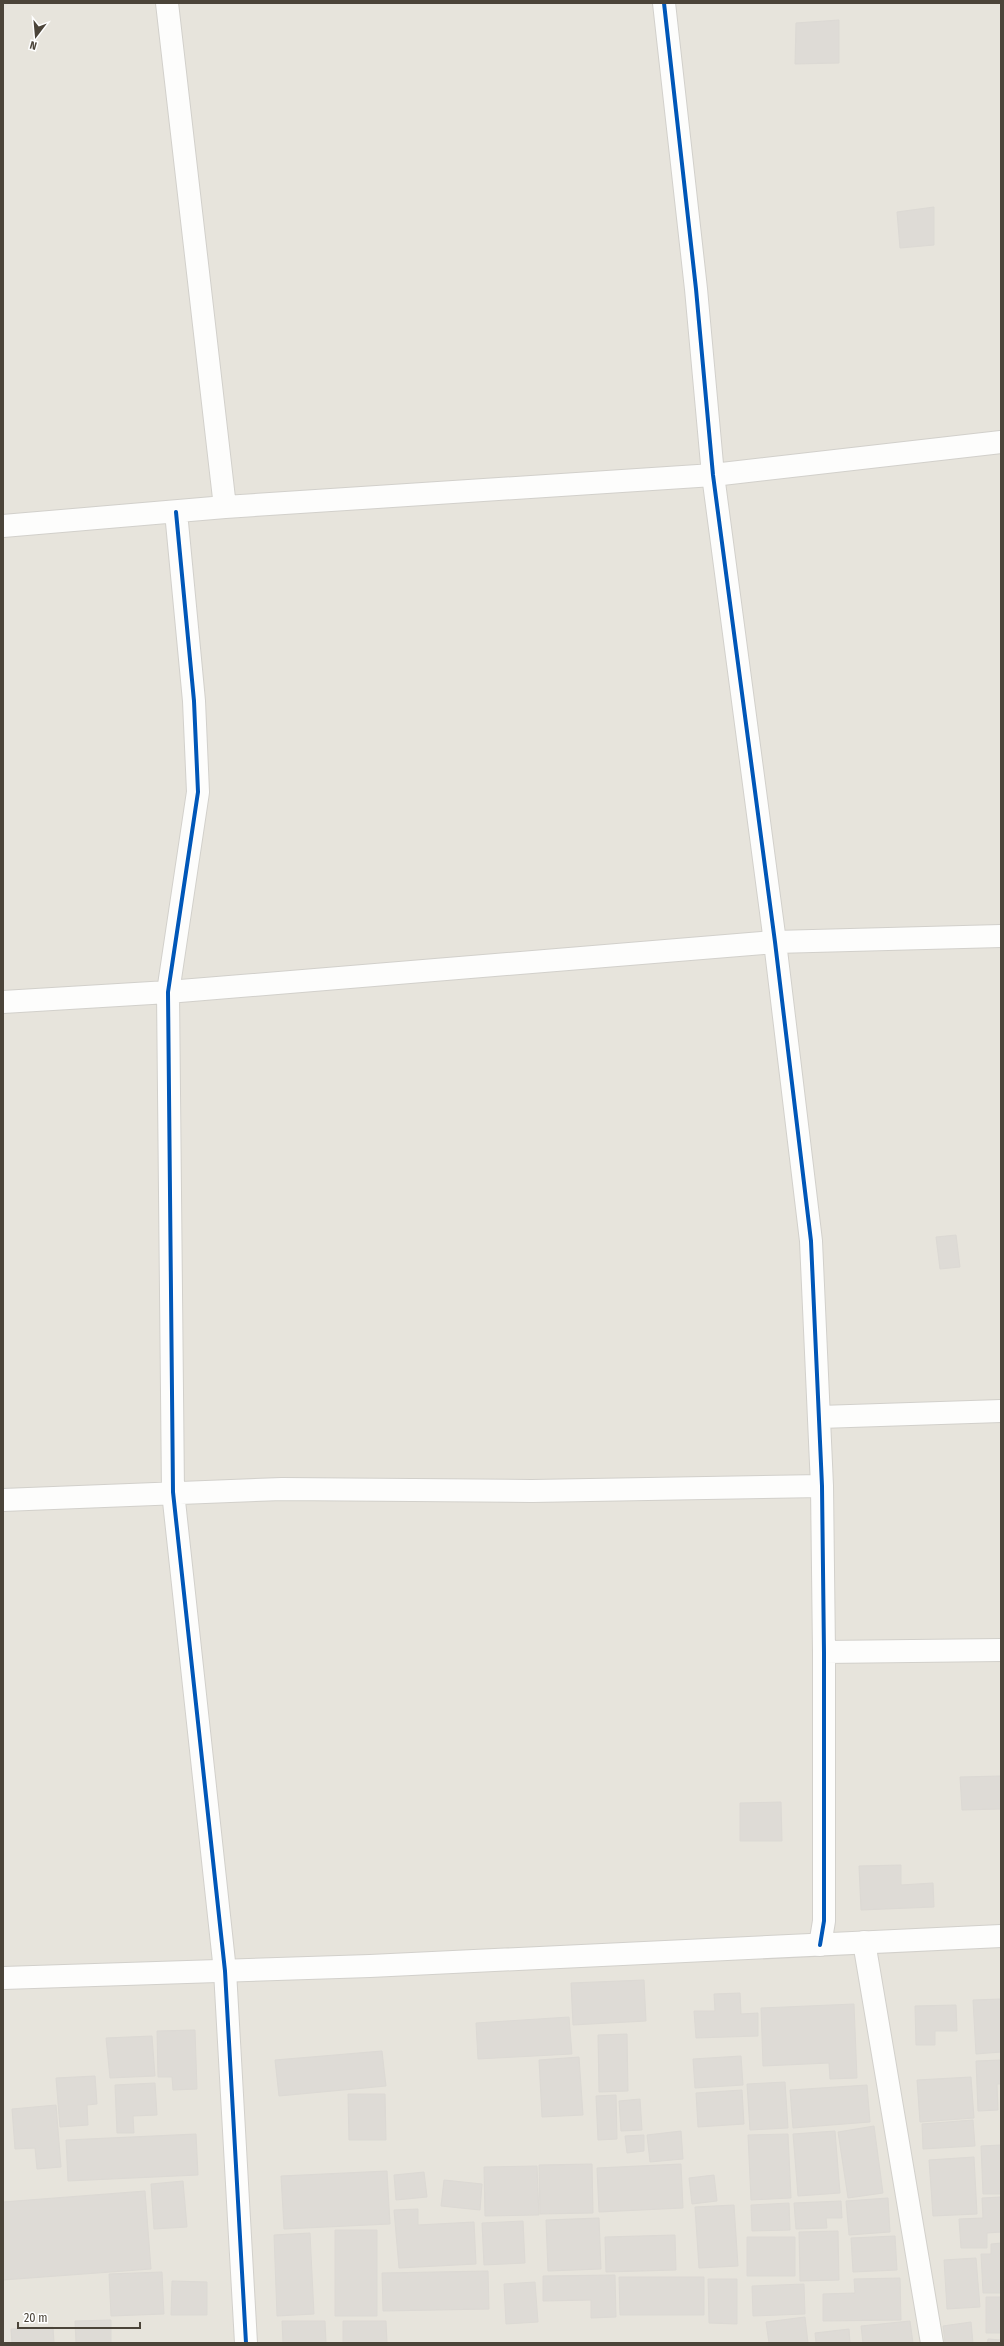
<svg xmlns="http://www.w3.org/2000/svg" width="1004" height="2346" font-family="'Fira Sans Condensed',sans-serif">
<style>
.residential{fill:#e7e4dc}
.building{fill:#dedbd6;stroke:#dcd9d4}
.lines{fill:none;stroke-linecap:round;stroke-linejoin:round}
.minor-casing{stroke:#d2d0cb;stroke-width:24}
.tertiary-casing{stroke:#d2d0cb;stroke-width:24}
.minor{stroke:#fdfdfc;stroke-width:22}
.tertiary{stroke:#fdfdfc;stroke-width:22}
.cycleway-casing{stroke:#fff;stroke-width:6}
.cycleway{stroke:#0057b8;stroke-width:4}
</style>
<rect width="100%" height="100%" fill="#f4f2ee"/>
<path class="residential" d="M3 3H1001V2343H3Z"/>
<path class="building" d="M839 20V63L795 64 796 23Z
M934 207V245L900 248 897 212Z
M956 1235 960 1267 940 1269 936 1237Z
M1001 1776V1809L962 1810 960 1777Z
M781 1802 782 1841H740V1803Z
M901 1865V1885L933 1883 934 1907 861 1910 859 1866Z
M644 1980 646 2021 573 2025 571 1983Z
M740 1993 741 2014 758 2013V2036L696 2038 694 2011H715L714 1994Z
M1001 1999V2052L976 2054 973 2000Z
M854 2004 857 2078 830 2079 829 2063 763 2066 761 2008Z
M956 2005 957 2031H935V2045H916L915 2006Z
M569 2017 572 2054 478 2059 476 2023Z
M195 2030 197 2089 173 2090 172 2077H158L157 2031Z
M627 2034 628 2091 599 2092 598 2035Z
M152 2036 155 2076 110 2078 106 2038Z
M382 2051 386 2086 279 2096 275 2060Z
M741 2056 743 2085 695 2088 693 2059Z
M579 2057 583 2115 542 2117 539 2060Z
M1001 2060V2084H997L998 2110 978 2111 976 2061Z
M95 2076 97 2104 87 2105 88 2125 60 2127 56 2078Z
M971 2077 974 2118 920 2122 917 2080Z
M785 2082 788 2128 750 2130 747 2084Z
M155 2083 157 2115 133 2116 134 2133H117L115 2085Z
M867 2085 870 2122 793 2128 790 2090Z
M742 2090 744 2124 698 2127 696 2093Z
M348 2094H385L386 2140H349Z
M616 2095 617 2139 598 2140 596 2096Z
M640 2099 642 2130 621 2131 619 2101Z
M56 2105 61 2167 37 2169 35 2148 15 2149 12 2109Z
M973 2120 975 2146 923 2149 922 2124Z
M874 2126 883 2193 848 2198 838 2132Z
M681 2131 683 2159 650 2162 647 2135Z
M835 2131 840 2193 798 2196 793 2134Z
M196 2134 198 2175 68 2181 66 2140Z
M788 2134 791 2198 751 2200 748 2135Z
M644 2135V2151L627 2153 625 2136Z
M1001 2145V2194H983L981 2146Z
M974 2157 977 2214 933 2216 929 2160Z
M592 2164 593 2213 540 2214 539 2165Z
M681 2164 683 2208 599 2212 597 2168Z
M537 2166 539 2215 485 2216 484 2167Z
M387 2171 390 2224 284 2229 281 2176Z
M424 2172 427 2197 396 2200 394 2175Z
M714 2175 717 2201 692 2204 689 2178Z
M444 2180 482 2184 480 2210 441 2206Z
M183 2181 187 2227 154 2229 151 2184Z
M145 2191 151 2269 3 2280V2202Z
M1001 2197V2232L987 2233V2248H961L959 2219 983 2218 982 2198Z
M888 2198 890 2232 849 2235 846 2201Z
M841 2201 842 2218H826L827 2228 796 2229 794 2203Z
M789 2203 790 2230 752 2231 751 2205Z
M734 2205 738 2266 699 2268 695 2207Z
M418 2209V2225L474 2222 476 2264 399 2268 394 2210Z
M599 2218 601 2269 548 2271 546 2220Z
M523 2221 525 2263 484 2265 482 2223Z
M335 2230H377V2316H335Z
M838 2231 839 2280 800 2281 799 2232Z
M310 2233 314 2314 277 2316 274 2235Z
M675 2235 676 2270 606 2272 605 2237Z
M895 2236 897 2270 853 2272 851 2238Z
M747 2237H795V2276H747Z
M1001 2243V2293H983L981 2254H991V2244Z
M976 2258 980 2307 947 2309 944 2260Z
M488 2271 489 2309 383 2311 382 2273Z
M162 2272 164 2314 111 2316 109 2274Z
M615 2275 616 2317 591 2318V2300L543 2301V2276Z
M619 2277H704V2315H620Z
M900 2278 901 2320 823 2321V2294L855 2293 854 2279Z
M708 2279H737V2324L709 2323Z
M172 2281 207 2282V2315H171Z
M535 2282 538 2322 506 2324 504 2284Z
M804 2284 805 2314 753 2316 752 2286Z
M986 2297H1001V2333H986Z
M805 2317 808 2343H769L766 2322Z
M111 2320V2343H76L75 2321Z
M282 2321H325L326 2343H283Z
M343 2321H386L387 2343H343Z
M910 2321 913 2343H863L861 2326Z
M971 2322 973 2343H945L943 2326Z
M53 2327 54 2343H12L11 2329Z
M849 2329 850 2343H816L815 2333Z
M988 2339 1001 2340V2343H987Z"/>
<g class="lines">
<defs>
<path id="minor" d="M167 3 225 507
M664 3 696 289 713 475 775 942 811 1241 822 1486 824 1652V1921L820 1945
M176 512 194 701 198 792 168 992 173 1492 225 1971 246 2343
M3 526 225 507 713 475 1001 442
M3 1002 168 992 775 942 1001 936
M820 1417 1001 1411
M3 1500 282 1489 532 1491 822 1486
M824 1652 1001 1650
M864 1942 932 2343"/>
<path id="tertiary" d="M3 1978 370 1966 1001 1936"/>
</defs>
<use href="#minor" class="minor-casing"/>
<use href="#tertiary" class="tertiary-casing"/>
<use href="#minor" class="minor"/>
<use href="#tertiary" class="tertiary"/>
<defs>
<path id="cycleway" d="M664 3 696 289 713 475 775 942 811 1241 822 1486 824 1652V1921L820 1945
M176 512 194 701 198 792 168 992 173 1492 225 1971 246 2343"/>
</defs>
<use href="#cycleway" class="cycleway-casing"/>
<use href="#cycleway" class="cycleway"/>
</g>
<rect width="1004" height="2346" fill="none" stroke="#4b4439" stroke-width="8"/>
<g transform="translate(36 36) rotate(196)" stroke="#ffffff" stroke-width="3" paint-order="stroke">
<path d="M0-3L7 15L0 10L-7 15Z" fill="#4b4439"/>
<text y="-6" font-size="11" font-weight="bold" text-anchor="middle" fill="#4b4439">N</text>
</g>
<path d="M18 2322v6h122v-6" fill="none" stroke="#4b4439" stroke-width="2"/>
<text x="24" y="2322" font-size="12" fill="#4b4439" stroke="#ffffff" stroke-width="3" paint-order="stroke">20 m</text>
</svg>
